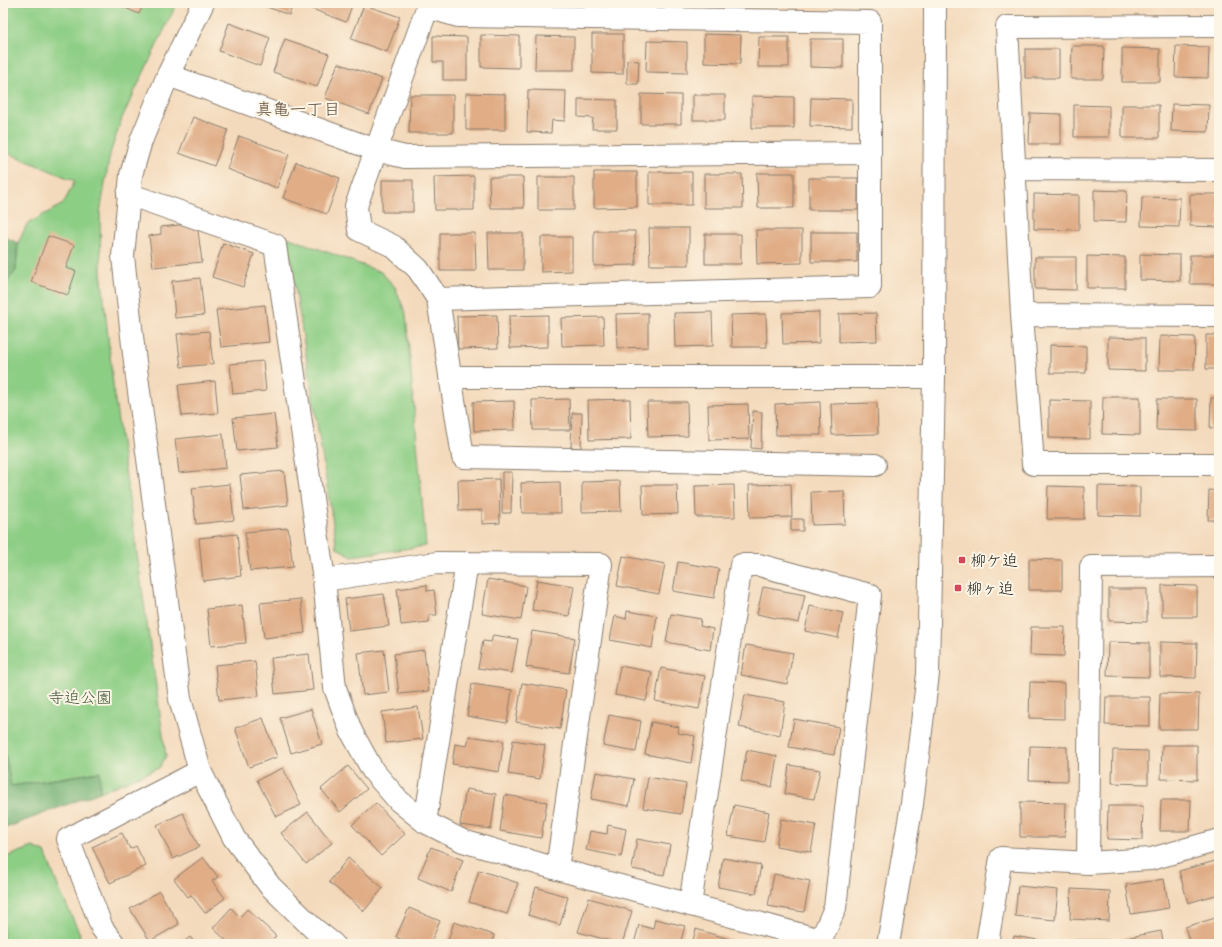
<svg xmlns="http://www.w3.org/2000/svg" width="1222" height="947" font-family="'Indie Flower','Klee One',sans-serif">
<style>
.green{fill:#8dce85;stroke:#547550}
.forest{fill:#72b172;stroke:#476647}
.building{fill:#e0ad87}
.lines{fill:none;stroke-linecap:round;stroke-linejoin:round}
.street-casing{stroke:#887b6c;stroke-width:24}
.secondary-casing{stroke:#887b6c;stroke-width:24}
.street{stroke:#fff;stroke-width:22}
.secondary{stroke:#fff;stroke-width:22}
.poi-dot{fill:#d1495b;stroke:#fcf5e5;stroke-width:1.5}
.labels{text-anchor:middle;stroke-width:4;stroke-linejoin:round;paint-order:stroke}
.poi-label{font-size:16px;fill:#1c1c1c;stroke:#fcf5e5;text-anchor:start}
.park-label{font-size:16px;fill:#445a41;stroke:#fcf5e5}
.neighbourhood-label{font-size:17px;fill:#614f41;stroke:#fcf5e5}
</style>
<rect width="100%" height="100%" fill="#fcf5e5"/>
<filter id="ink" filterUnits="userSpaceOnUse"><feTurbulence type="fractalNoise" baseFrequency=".025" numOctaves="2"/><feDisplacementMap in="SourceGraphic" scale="8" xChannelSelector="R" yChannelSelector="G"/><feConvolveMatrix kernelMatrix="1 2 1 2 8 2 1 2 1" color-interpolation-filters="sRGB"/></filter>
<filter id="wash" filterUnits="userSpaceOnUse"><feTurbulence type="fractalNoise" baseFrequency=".012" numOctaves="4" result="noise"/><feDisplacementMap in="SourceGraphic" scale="16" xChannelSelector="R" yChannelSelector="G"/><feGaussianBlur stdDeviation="0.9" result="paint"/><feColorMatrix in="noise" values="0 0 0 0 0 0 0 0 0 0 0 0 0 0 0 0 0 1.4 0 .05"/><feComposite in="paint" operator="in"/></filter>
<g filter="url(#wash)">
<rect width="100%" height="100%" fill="#f4dabc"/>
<path class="green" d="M3 3H177L122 118 110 154 100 213 101 271 114 393 166 756 159 768 100 792 99 772 10 786 3 740V395L7 366 3 347V288L16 270 18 243 27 224 63 204 75 181 3 151Z
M287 237 381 272 395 287 406 314 426 546 352 556 337 548Z
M33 847 45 852 59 889 80 934 78 944H3V858Z"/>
<path class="forest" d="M3 236 18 243 16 270 3 288Z
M3 347 7 366 3 395Z
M3 740 11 786 100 772V792L3 829Z"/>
<g id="blocks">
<path class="building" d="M114 3H144L139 14Z
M256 3H293L289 15Z
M299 3H353L346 22 299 4Z
M364 5 400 17 387 52 351 39Z
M229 23 270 38 260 66 219 51Z
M592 34H623V74L592 73Z
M704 34 741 35 740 64 704 63Z
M481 35 519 36V68L481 67Z
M433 36 467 37V80H443V62H433Z
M536 36 574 37V70H535Z
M759 37H789V67H758Z
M285 39 329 54 317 87 273 72Z
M810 39H843V68L810 67Z
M647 41 687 42V73L646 72Z
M1072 46H1104L1103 79H1071Z
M1176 46 1209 47 1208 78 1175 77Z
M1122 48 1160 49V82H1122Z
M1025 49H1059V78H1025Z
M627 60 639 61 638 84H627Z
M338 63 382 79 369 114 325 98Z
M528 90 566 91 565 121 552 120 551 133 527 132Z
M466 93 505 94V130H466Z
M641 94 681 95V124H641Z
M410 95H453V133H409Z
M693 95H725V120H693Z
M752 96 794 97V128H752Z
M811 98 852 99V127L810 126Z
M578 99 617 100V129H592L593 118 578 117Z
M1172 104 1209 105 1208 132 1171 131Z
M1074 105 1109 106V137H1074Z
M1122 105H1159V138H1122Z
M1030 113 1061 114V144H1029Z
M193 117 228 130 214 166 179 153Z
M239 136 289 154 277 188 227 169Z
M296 162 340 178 327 214 283 198Z
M594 172H637V207L594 208Z
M649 172H692V205H649Z
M757 173H794V208H758Z
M704 174H742L743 208H704Z
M474 176V210H435L434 177Z
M489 177H523L524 208H490Z
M538 177H574V210H538Z
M809 178H858V210H809Z
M382 180H413V212H382Z
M1094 190 1127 191 1126 222 1094 221Z
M1034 194 1079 195V230L1034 229Z
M1190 194H1219V227L1190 226Z
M1142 197 1180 198 1179 227 1141 226Z
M197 223 202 262 153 267 149 236 161 234V227Z
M649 228H689V265H650Z
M756 230H802V263L757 264Z
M594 231H635L636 265 594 266Z
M811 232H857V262H811Z
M440 233H475L476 271H440Z
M488 233H523V270H489Z
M705 234H741V264H705Z
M48 236 74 245 66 268 76 271 68 295 31 282Z
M541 237H572V271L541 272Z
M223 243 254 254 243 287 212 277Z
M1140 254 1180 255V281L1140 280Z
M1190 255H1219V284H1190Z
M1087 256 1125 257V288H1087Z
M1035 257H1076V290L1035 289Z
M200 278 204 315 175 318 172 281Z
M265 305 269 342 221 347 216 310Z
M712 312 713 346 675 347 674 313Z
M819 312V343L783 344 782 313Z
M648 313V347L617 348 616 314Z
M876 313 877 341 839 342V314Z
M766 314 767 347H732L731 315Z
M497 315 498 348 458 349 457 316Z
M548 315V347L510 348 509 316Z
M603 317 604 345 562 346 561 318Z
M209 331 213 364 181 367 177 334Z
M1206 335H1219V369H1206Z
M1160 336 1195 337 1194 370H1159Z
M1108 337 1145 338V371L1108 370Z
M1050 345 1086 346V373H1050Z
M263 361 266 391 233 394 230 364Z
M215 381 218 413 182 416 178 385Z
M1103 397H1140V435L1102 434Z
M1211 398H1219V428H1210Z
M569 399 570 430H533L532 400Z
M630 399 631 439 589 440 588 400Z
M1157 399H1197V431L1156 430Z
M1049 400 1090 401V439L1049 438Z
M514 401 515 430 474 431 473 402Z
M647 402H687L688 436 648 437Z
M820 402 821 435H776L775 404Z
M877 403 878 434 832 435 831 404Z
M748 404 749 439 709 440 708 405Z
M753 411 762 412 761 449 751 448Z
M572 413H582L581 448 571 447Z
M274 414 278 447 237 451 233 418Z
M223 434 226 468 179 473 175 439Z
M284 471 288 505 244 510 240 475Z
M502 472H512L511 513H502Z
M499 479 500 523 482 524V510L459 511 458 480Z
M620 481 621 511 582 512V482Z
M560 482 561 513H522L521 483Z
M230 484 234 520 196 524 192 488Z
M791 484 792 517 750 518 749 485Z
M642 485H677L678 514 643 515Z
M734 485 735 517H696L695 486Z
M1048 486 1084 487V519H1047Z
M1098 486 1140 487V516L1098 515Z
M1209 490 1219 491V520H1208Z
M844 491 845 524 812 525 811 492Z
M791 519H803V531H791Z
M288 528 293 567 250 571 245 532Z
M237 534 241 576 203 581 199 538Z
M623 556 665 564 659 594 617 586Z
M1029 559 1062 560V590H1029Z
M678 562 719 569 714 598 673 591Z
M488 579 526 586 521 620 482 614Z
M537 580 574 586 569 616 532 610Z
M427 585V591L434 590 437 615H429V622L401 625 397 589Z
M1162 585 1197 586V617H1162Z
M763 587 805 595 799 623 757 614Z
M1109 589H1147V622L1109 621Z
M384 594 389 626 349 631 345 599Z
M301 599 305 633 264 638 260 603Z
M242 605 246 643 211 646 207 609Z
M810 606 843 613 838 638 805 631Z
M627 611 657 616 652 648 610 640 615 616 626 619Z
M671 614 701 619 700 626 713 629 710 650 666 642Z
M1031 627H1065L1064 656 1030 655Z
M532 631 575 638 569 673 526 667Z
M493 635 518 639 512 673 478 668 483 641 491 642Z
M1108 642 1149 643V677L1107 676Z
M1160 642 1197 643 1196 678 1160 677Z
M746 645 793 653 787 684 741 675Z
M384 650 389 692 363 695 358 653Z
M424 650 429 691 399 694 394 654Z
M309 654 313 690 275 694 271 658Z
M255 661 259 696 219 700 215 665Z
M620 666 652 672 646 701 615 695Z
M661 668 705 676 699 709 655 701Z
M1030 682 1064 683V719L1029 718Z
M522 683 566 690 560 729 516 722Z
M472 684 512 690 507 723 467 716Z
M1160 693 1199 694 1198 729H1159Z
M745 695 785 702 780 735 739 727Z
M1106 697H1150V726L1105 725Z
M418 707 423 739 386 743 382 712Z
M311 709 322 744 291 753 280 718Z
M609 715 641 721 636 752 603 746Z
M263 718 277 757 249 767 235 728Z
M794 719 839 727 834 755 789 747Z
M651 722 679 727 678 733 695 736 691 763 645 754Z
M469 736 504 741 499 772 452 764 455 744 467 746Z
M513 740 545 745 540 779 508 774Z
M1162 745H1197V780L1161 779Z
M1030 746 1067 747V781L1029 780Z
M747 750 777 756 772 787 741 781Z
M1113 750 1148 751V784L1112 783Z
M789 765 820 770 814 799 785 794Z
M348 766 367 789 340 812 321 789Z
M283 768 301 805 276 817 257 780Z
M596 772 634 779 629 806 591 799Z
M648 777 686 784 681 814 643 808Z
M466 789 496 794 491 829 460 825Z
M505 795 547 802 541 838 500 831Z
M1161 800H1191L1190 831H1160Z
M1020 802 1066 803 1065 837H1020Z
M376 803 405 834 381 856 352 825Z
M734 805 769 812 764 842 728 836Z
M1108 806H1143L1142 840 1107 839Z
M308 812 332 843 306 864 281 833Z
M183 813 199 847 173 859 157 825Z
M781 819 816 825 811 852 776 846Z
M608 825 626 829 621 857 586 850 590 831 607 834Z
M122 833 130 849 136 846 146 866 110 883 92 847Z
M637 839 670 845 664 875 632 869Z
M431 847 463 860 451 892 418 878Z
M203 857 218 877 212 881 225 898 205 913 191 895 188 897 174 879Z
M348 858 383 888 364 911 329 882Z
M723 858 761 865 756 894 718 887Z
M1219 860V894L1188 903 1179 871Z
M479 870 518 883 507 914 469 902Z
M774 874 810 881 804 912 768 906Z
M1164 879 1169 908 1131 914 1126 885Z
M1018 886 1058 890 1055 920 1015 916Z
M536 887 568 897 560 925 528 915Z
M1071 889 1110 891 1109 921 1070 919Z
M159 891 179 924 150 941 130 909Z
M589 898 632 911 622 944 578 932Z
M231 908 240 917 247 909 276 936 268 944H230L213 928Z
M409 908 440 921 430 944H410L396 937Z
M1219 917V944H1190L1185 927Z
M655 919 685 926 680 944H634L639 925 653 929Z
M454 922 494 935 492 944H447Z
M696 929 732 940 731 944H692Z
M1161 931 1164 944H1122L1121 939Z
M1014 936 1056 943V944H1012Z
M190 937 196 944H181Z
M504 940 517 944H503Z
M1063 940H1109V944H1063Z"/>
</g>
</g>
<g filter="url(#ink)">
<use href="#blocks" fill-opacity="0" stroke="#887b6c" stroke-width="1"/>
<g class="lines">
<defs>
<path id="street" d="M429 3 356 206 359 230 393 246 418 269 438 299 463 457 875 465
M427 7 458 16 870 22V287L438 299
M1219 26 1007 27 1022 315 1033 464H1219
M168 75 376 150 405 157 870 153
M1014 169 1219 170
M128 194 275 245 324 580 335 688 351 731 373 771 399 801 425 822 463 841 557 869 821 940 820 944
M1022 315 1219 316
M450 377H934
M324 580 437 563 601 564 557 869
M425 822 467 563
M1088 863 1091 567 1219 566
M690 905 741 565H759L870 595 835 908 821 940
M114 944 102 928 68 839 200 771
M987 944 1001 858 1088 863 1151 859 1219 840"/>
<path id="secondary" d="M203 3 168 75 141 141 131 175 123 256 134 354 180 699 200 771 234 838 270 886 314 929 333 944
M888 944 912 804 928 674 934 377 935 3"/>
</defs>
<use href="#street" class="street-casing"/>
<use href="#secondary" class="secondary-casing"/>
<use href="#street" class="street"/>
<use href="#secondary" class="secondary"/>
</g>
</g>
<g class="poi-dot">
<rect x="958" y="556" width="8" height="8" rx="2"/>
<rect x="954" y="584" width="8" height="8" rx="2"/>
</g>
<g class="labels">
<g class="poi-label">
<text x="970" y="566">柳ケ迫</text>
<text x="966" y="594">柳ヶ迫</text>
</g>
<g class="park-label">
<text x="80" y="703">寺迫公園</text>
</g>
<g class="neighbourhood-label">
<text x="298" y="115">真亀一丁目</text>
</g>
</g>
<rect width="1222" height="947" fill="none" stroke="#fcf5e5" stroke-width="16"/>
</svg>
